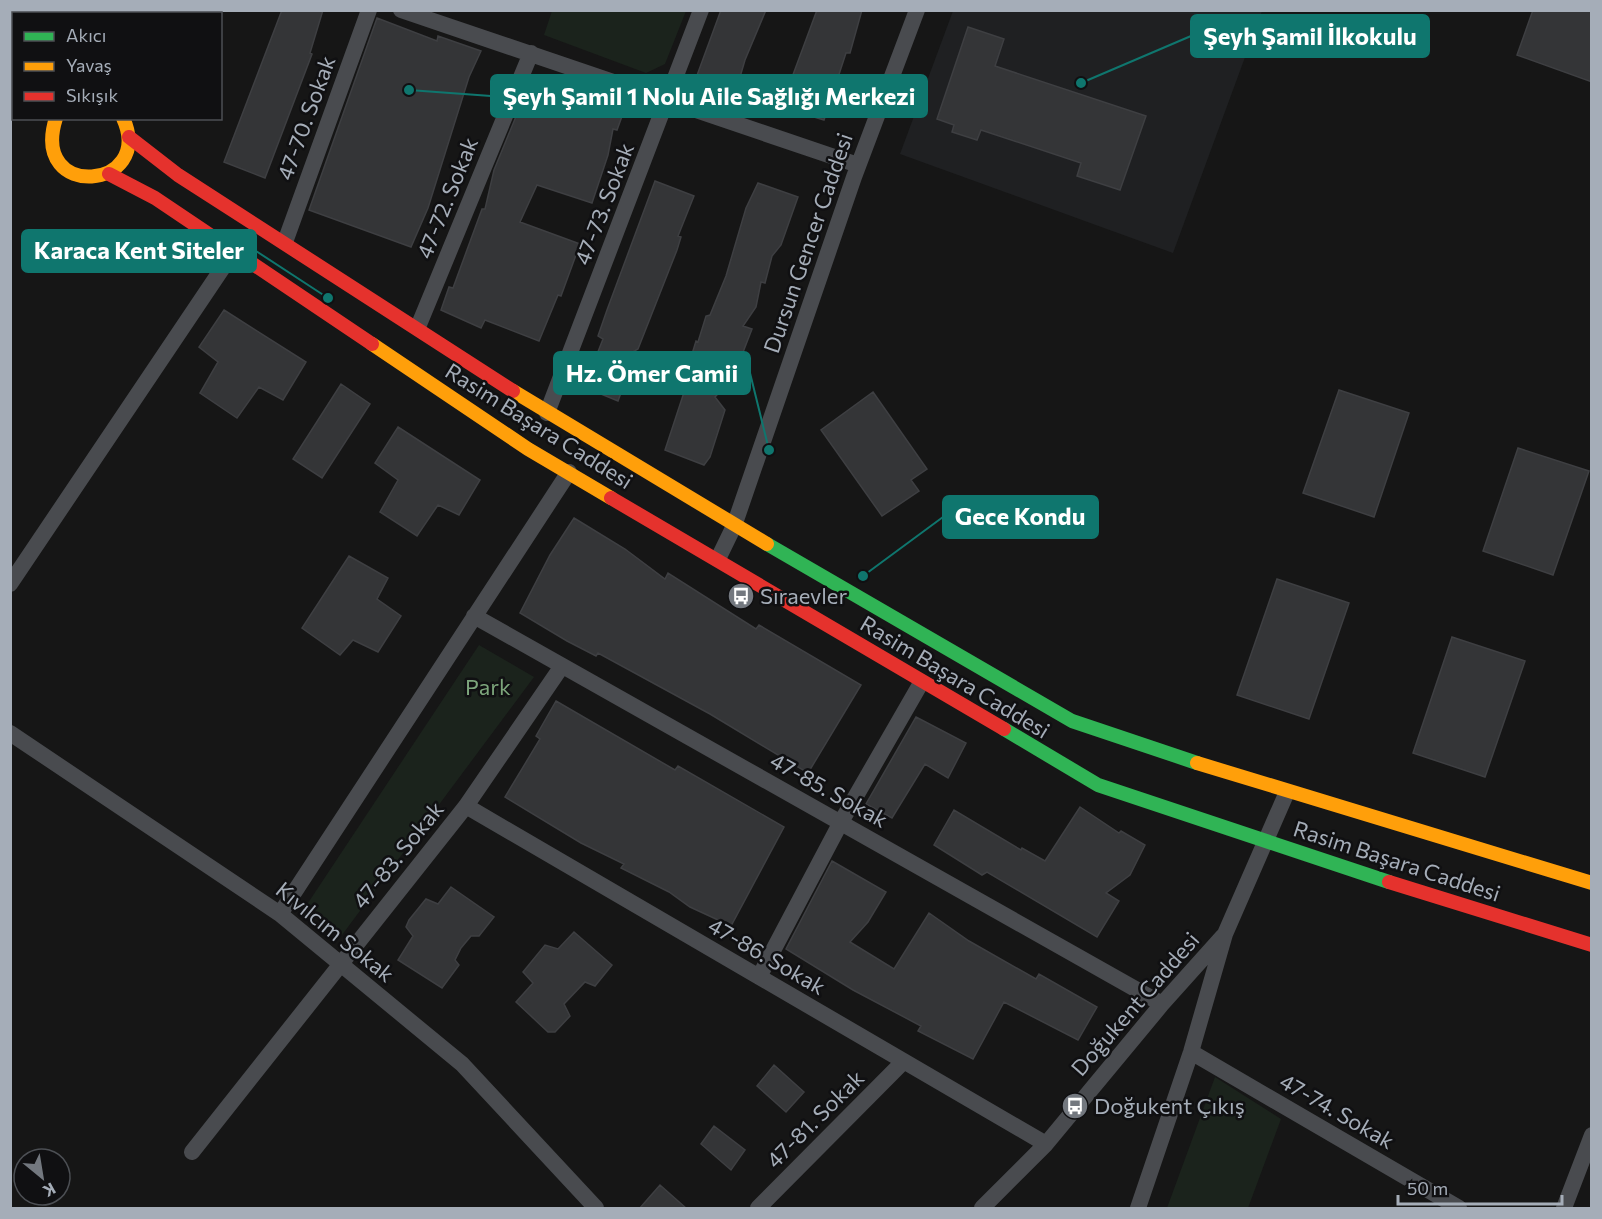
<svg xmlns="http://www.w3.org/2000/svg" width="1602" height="1219" font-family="Commissioner,sans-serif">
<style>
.built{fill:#1f2022}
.green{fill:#1b231c}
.building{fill:#343537;stroke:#3e3f42;stroke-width:1.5}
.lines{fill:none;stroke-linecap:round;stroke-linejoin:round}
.street{stroke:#494b4f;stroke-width:16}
.fast{stroke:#30b455;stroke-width:14}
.slow{stroke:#ff9f0a;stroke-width:14}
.jam{stroke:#e5322d;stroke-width:14}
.labels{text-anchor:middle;stroke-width:5;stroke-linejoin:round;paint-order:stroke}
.street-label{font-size:22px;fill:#a5adb8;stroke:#101012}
.poi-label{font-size:22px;fill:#a5adb8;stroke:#101012;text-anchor:start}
.park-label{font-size:22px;fill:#7ca57b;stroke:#101012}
.leader{fill:none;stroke:#0f766e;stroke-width:2}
.callout-dot{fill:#0f766e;stroke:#101012;stroke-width:2}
.callout{fill:#0f766e;stroke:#0f766e;stroke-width:2}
.callout-label{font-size:24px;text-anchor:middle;font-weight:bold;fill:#fff}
</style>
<rect width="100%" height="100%" fill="#161616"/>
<path class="built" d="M953 11H1262L1173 253 900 154Z"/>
<path class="green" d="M552 11V10L686 11 665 64 646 73 544 35Z
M479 645 534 677 342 935 304 909Z
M1215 1077 1281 1119 1248 1208H1167Z"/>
<path class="building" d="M282 10H323L310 53 312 54 265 178 224 162Z
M721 10H766L745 60 735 94 696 78Z
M817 10H862L850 53H846L824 120 781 107Z
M1533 10H1592V82L1517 55Z
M377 18 437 41 438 36 481 51 469 77 428 208 411 247 309 210Z
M968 27 1004 39 995 66 1146 116 1120 190 1077 176 1081 163 981 130 977 140 952 132 954 125 937 119Z
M533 75 625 108 617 130 613 129 608 155 592 203 537 185 520 222 580 244 561 296 558 295 539 341 485 320 481 328 441 310 449 287 453 288 482 209H485L494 170Z
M655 181 694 196 678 236 681 237 677 250 638 349 601 370 626 379 618 401 584 387 603 339 598 336 607 310Z
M758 183 798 197 781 245 772 256 765 283 761 282 756 307 743 326 752 329 733 378 715 397 725 410 710 457 704 465 665 450 692 368 688 367 696 341 698 342 706 316 710 315 726 276 746 208Z
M224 310 306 362 283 400 259 387 237 418 200 393 218 362 199 347Z
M341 384 370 404 322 478 293 459Z
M1339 390 1409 413 1374 517 1303 493Z
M873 392 927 469 911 480 919 491 882 516 821 430Z
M398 427 480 480 459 515 438 505 417 536 380 512 398 480 375 463Z
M1518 448 1589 471 1553 575 1483 551Z
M574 518 625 549 665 579 668 573 756 629 759 625 861 685 808 773 710 714 598 653 596 656 567 641 520 613 550 555Z
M349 556 388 578 377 599 401 616 378 652 353 640 340 655 302 628Z
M1277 579 1349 603 1309 719 1237 695Z
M1452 637 1525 661 1485 777 1413 753Z
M556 701 675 770 678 766 784 827 731 926 690 907 669 892 621 868 624 864 581 843 505 797 540 739 536 736Z
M916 717 966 743 948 778 925 764 892 818 866 804Z
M1080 807 1119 833 1121 831 1145 845 1130 875 1106 893 1119 901 1097 937 987 872 982 875 934 845 954 810 1021 850 1022 848 1045 861Z
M832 861 886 892 868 922 850 942 894 969 929 913 969 941 1036 979 1039 974 1097 1007 1078 1040 1004 1002 973 1059 918 1031 921 1026 853 990 786 949Z
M451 887 494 917 479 936H471L461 948 455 960 459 965 442 988 398 960 413 936 406 927 409 920 426 899 438 904Z
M574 932 612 965 595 986 585 982 564 1004 570 1016 555 1032H548L516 1002 533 983 523 972 545 945 558 949Z
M774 1065 804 1092 786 1112 757 1086Z
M714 1126 745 1150 731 1170 701 1144Z
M660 1185 687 1209H639Z"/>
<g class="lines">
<path class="street" d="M51 10 60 14
M401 10 858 165
M285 242 369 10
M418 327 531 53
M547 413 701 10
M718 559 734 526 854 177 917 10
M10 584 234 251
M474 616 1162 1004
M10 733 280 914 462 1064 596 1208
M466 806 1046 1144
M280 914 569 472
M759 977 841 822 921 683
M1191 1052 1459 1208
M192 1152 466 806 562 666
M758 1208 903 1062
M982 1208 1046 1144 1162 1004 1223 936
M1138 1208 1191 1052 1225 934 1287 792
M1564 1208 1592 1135"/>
<path class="fast" d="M117 14 118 10
M152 14 153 10
M767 544 1072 721 1197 763
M1004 729 1098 785 1389 882"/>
<path class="slow" d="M56 118C29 202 156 190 123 118
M372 344 528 449 611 498
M513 391 767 544
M1197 763 1592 883"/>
<path class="jam" d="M129 137 178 175 513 391
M109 174 155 198 372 344
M611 498 1004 729
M1389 882 1592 945"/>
</g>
<defs>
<symbol id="bus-disc" viewBox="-11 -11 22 22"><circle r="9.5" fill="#73787f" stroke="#101012"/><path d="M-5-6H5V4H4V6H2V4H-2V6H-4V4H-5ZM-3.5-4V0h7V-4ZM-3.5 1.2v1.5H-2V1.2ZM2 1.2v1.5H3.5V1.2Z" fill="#fff"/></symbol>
</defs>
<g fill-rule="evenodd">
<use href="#bus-disc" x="726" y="581" width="30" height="30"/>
<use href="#bus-disc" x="1060" y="1091" width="30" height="30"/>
</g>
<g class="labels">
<g class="street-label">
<text transform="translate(306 118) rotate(-70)" y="8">47-70. Sokak</text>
<text transform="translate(447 198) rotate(-68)" y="8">47-72. Sokak</text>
<text transform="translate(604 204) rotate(-69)" y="8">47-73. Sokak</text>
<text transform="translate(808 243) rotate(-71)" y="8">Dursun Gencer Caddesi</text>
<text transform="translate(539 426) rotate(32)" y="8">Rasim Başara Caddesi</text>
<text transform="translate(955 677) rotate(31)" y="8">Rasim Başara Caddesi</text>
<text transform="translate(829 790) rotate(29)" y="8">47-85. Sokak</text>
<text transform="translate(398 855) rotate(-51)" y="8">47-83. Sokak</text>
<text transform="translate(1397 861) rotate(18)" y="8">Rasim Başara Caddesi</text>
<text transform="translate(335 932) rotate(39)" y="8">Kıvılcım Sokak</text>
<text transform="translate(767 956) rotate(30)" y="8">47-86. Sokak</text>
<text transform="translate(1135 1004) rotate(-49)" y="8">Doğukent Caddesi</text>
<text transform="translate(1337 1111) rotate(30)" y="8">47-74. Sokak</text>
<text transform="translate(815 1119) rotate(-45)" y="8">47-81. Sokak</text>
</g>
<g class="poi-label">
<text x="760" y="604">Sıraevler</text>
<text x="1094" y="1114">Doğukent Çıkış</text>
</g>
<g class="park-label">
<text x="488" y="695">Park</text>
</g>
</g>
<path class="leader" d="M1081 83L1191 36M409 90L491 96M328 298L256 251M769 450L750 373M863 576L943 517"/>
<g class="callout-dot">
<circle cx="1081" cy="83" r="6"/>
<circle cx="409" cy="90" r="6"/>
<circle cx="328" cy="298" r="6"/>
<circle cx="769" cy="450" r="6"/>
<circle cx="863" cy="576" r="6"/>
</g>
<g class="callout">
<rect x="1191" y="15" width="238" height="42" rx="6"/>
<rect x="491" y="75" width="436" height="42" rx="6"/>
<rect x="22" y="230" width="234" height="42" rx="6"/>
<rect x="554" y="352" width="196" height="42" rx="6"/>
<rect x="943" y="496" width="155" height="42" rx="6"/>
</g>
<g class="callout-label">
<text x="1310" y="45">Şeyh Şamil İlkokulu</text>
<text x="709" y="105">Şeyh Şamil 1 Nolu Aile Sağlığı Merkezi</text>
<text x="139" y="259">Karaca Kent Siteler</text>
<text x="652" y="382">Hz. Ömer Camii</text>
<text x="1020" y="525">Gece Kondu</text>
</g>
<rect width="1602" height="1219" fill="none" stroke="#a5adb8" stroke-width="24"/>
<rect x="12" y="12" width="210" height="108" fill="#101012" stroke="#4c4f54" stroke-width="1.5"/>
<rect x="24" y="32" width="30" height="9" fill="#30b455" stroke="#4c4f54" stroke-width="1.5"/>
<text x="66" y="42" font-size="18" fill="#a5adb8">Akıcı</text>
<rect x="24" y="62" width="30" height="9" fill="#ff9f0a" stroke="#4c4f54" stroke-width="1.5"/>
<text x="66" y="72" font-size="18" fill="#a5adb8">Yavaş</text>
<rect x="24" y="92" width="30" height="9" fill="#e5322d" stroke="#4c4f54" stroke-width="1.5"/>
<text x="66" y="102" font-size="18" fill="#a5adb8">Sıkışık</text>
<g transform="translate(42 1177) rotate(150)"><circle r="28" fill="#101012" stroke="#4c4f54" stroke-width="1.5"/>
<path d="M0-4.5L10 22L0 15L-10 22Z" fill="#73787f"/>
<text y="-9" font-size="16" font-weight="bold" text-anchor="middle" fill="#a5adb8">K</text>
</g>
<path d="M1398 1195v9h164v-9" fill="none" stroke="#a5adb8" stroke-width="3"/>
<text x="1407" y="1195" font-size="18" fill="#a5adb8" stroke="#101012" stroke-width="4.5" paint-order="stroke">50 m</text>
</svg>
